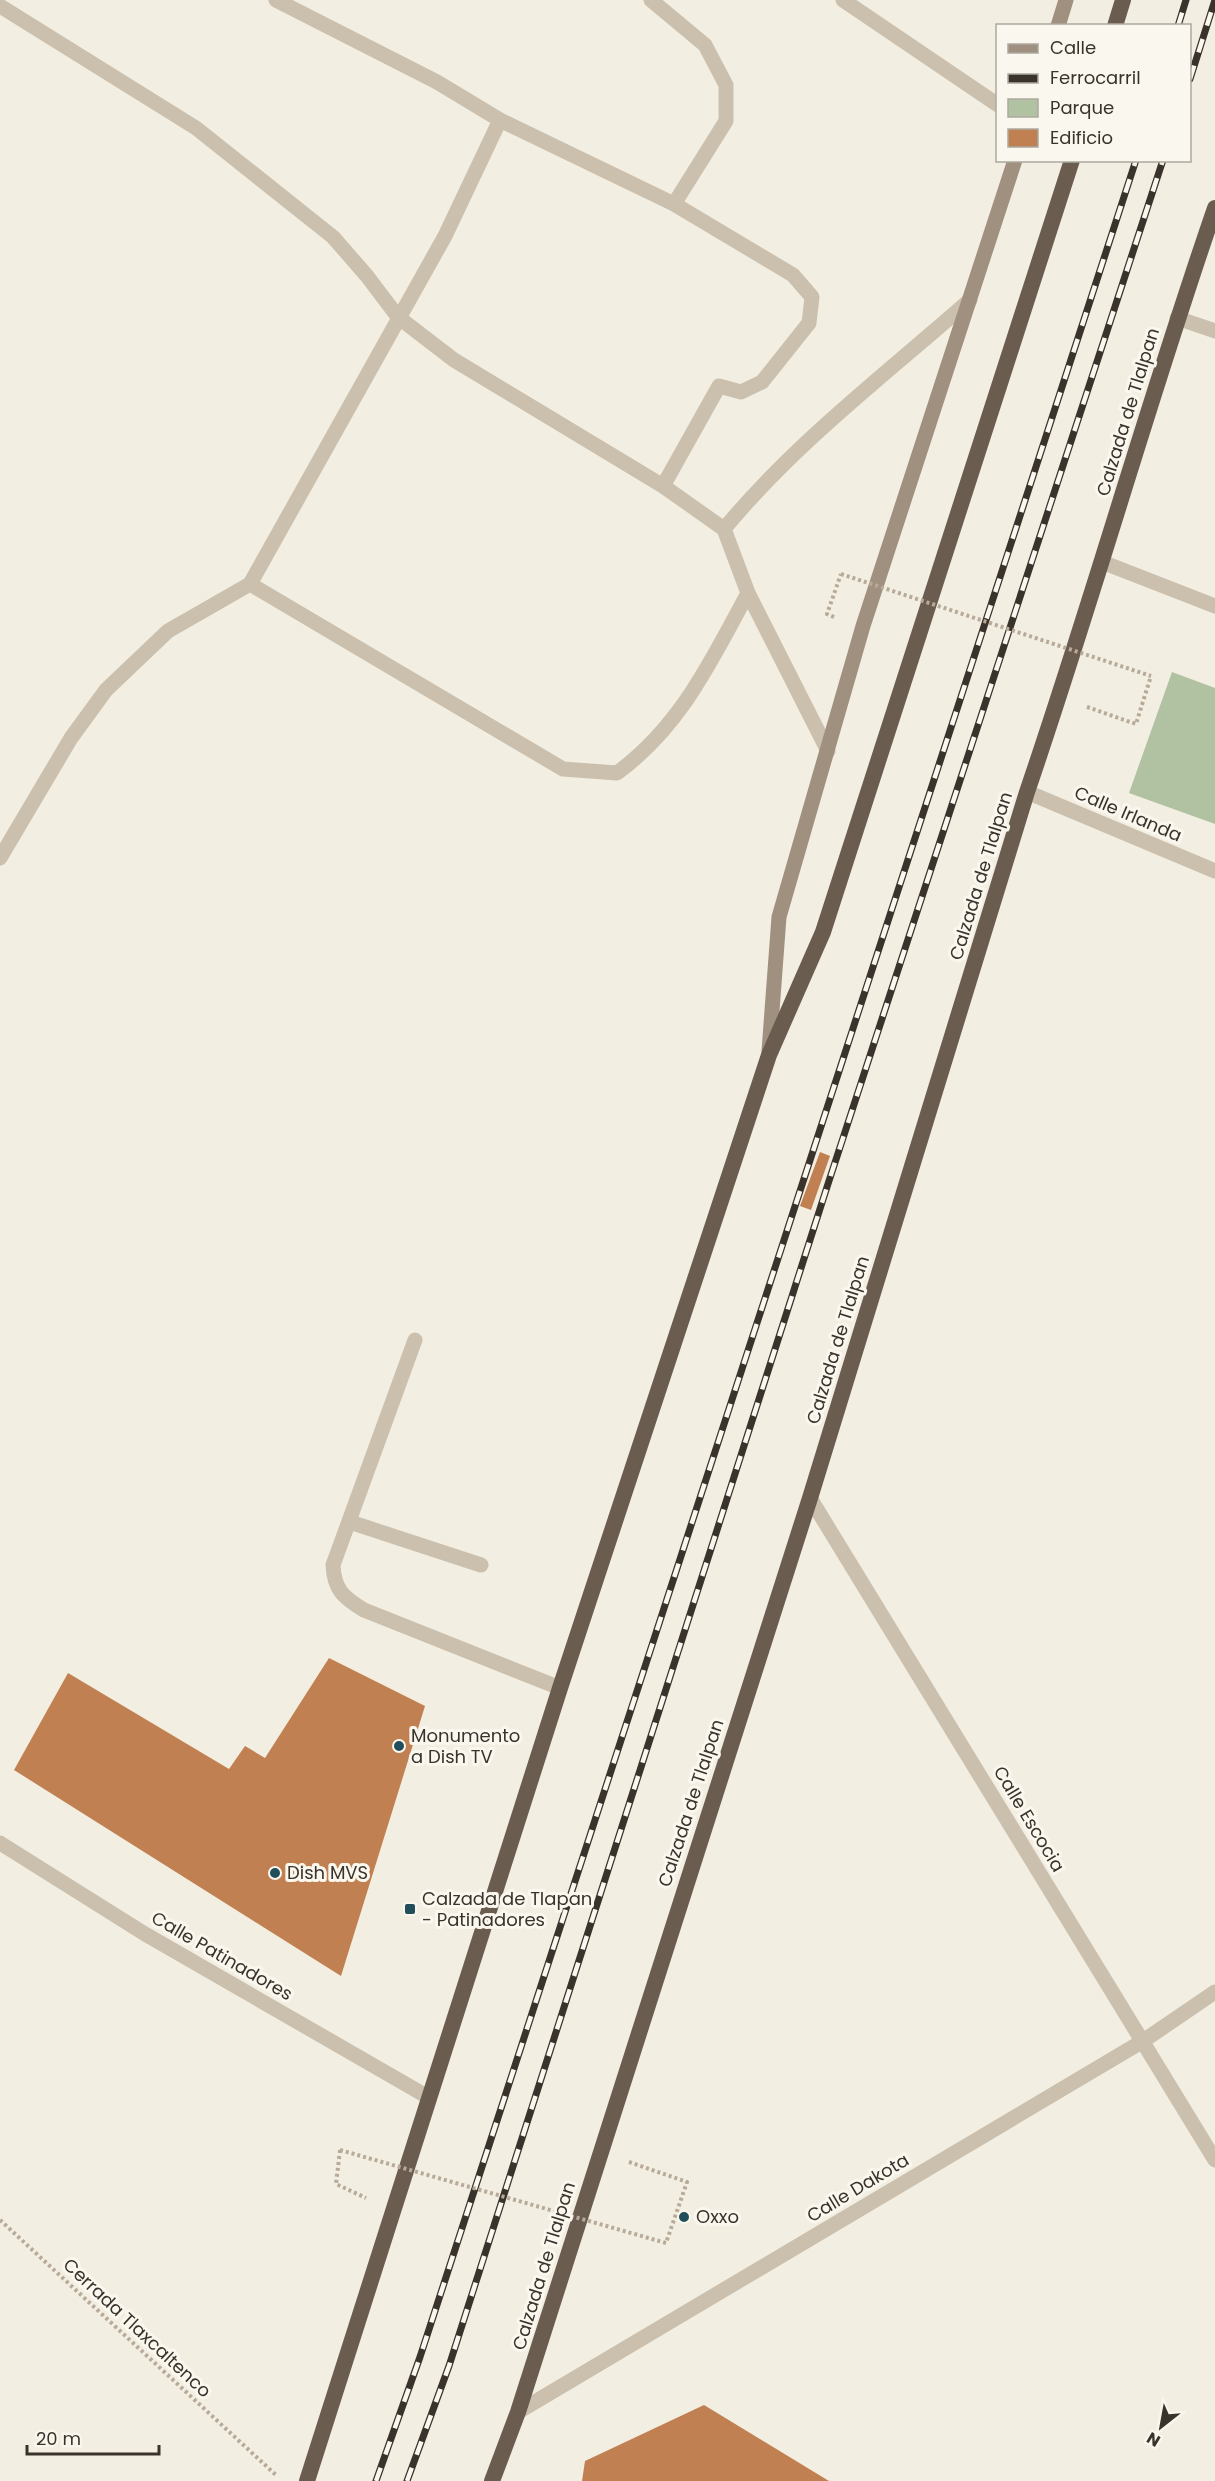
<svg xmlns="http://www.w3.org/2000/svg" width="1215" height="2481" font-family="Poppins,sans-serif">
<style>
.green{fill:#b1c2a2}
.building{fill:#c18051}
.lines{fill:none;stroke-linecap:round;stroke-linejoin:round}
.path{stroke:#b7aa98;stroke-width:4;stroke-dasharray:3 3;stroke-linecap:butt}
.service{stroke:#cbc0ad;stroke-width:15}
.minor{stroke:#cbc0ad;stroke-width:15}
.tertiary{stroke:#cbc0ad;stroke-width:15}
.secondary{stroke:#9f907f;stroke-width:15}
.trunk{stroke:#6a5d50;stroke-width:16}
.rail-casing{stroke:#3a332c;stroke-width:7}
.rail{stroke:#faf7ee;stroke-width:4.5;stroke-dasharray:14;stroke-linecap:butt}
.path-bridge{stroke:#b7aa98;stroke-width:4;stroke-dasharray:3 3;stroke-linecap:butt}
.poi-dot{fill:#224d5a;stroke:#faf7ee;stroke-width:2}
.labels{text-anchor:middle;stroke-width:6;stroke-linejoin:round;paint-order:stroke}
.street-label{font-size:18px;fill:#3a332c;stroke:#faf7ee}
.poi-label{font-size:18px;fill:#3a332c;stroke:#faf7ee;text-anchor:start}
</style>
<rect width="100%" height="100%" fill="#f3eee2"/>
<path class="green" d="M1172 672 1215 688V824L1129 793Z"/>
<path class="building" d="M820 1152 830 1156 811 1210 800 1206Z
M329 1658 425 1706 341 1976 14 1770 68 1673 229 1769 245 1746 265 1758Z
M704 2405 829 2481H582L585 2461Z"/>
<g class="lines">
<path class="path" d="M834 617 827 614 841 574
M1087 707 1136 724 1151 676
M340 2150 336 2184 366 2198
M629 2162 687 2182 666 2243
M0 2220 277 2476"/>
<path class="service" d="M651 0 705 45 726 85V121L674 204
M0 6 196 128 333 237 367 276 398 317 454 360 663 486 724 529C795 443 886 374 970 300
M500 120 674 204 793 275 812 297 809 323 762 382 741 392 719 386 663 486
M1177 318 1215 331
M724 529 748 593 828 751
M250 584 563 769 617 773C681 726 711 661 748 593
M0 858 71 738 106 690 168 631 250 584 445 236 500 120 437 82 276 0
M415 1340 333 1565C334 1590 344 1598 364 1610L560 1688
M350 1522 481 1565"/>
<path class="minor" d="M843 0 998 105
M1027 792 1215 871
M810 1498 1215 2160
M0 1843 145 1934 428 2097
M518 2412 1143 2041 1215 1992"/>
<path class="tertiary" d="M1102 562 1215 606"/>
<path class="secondary" d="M1058 26 1066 0
M769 1051 779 917 863 626 1015 160"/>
<path class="trunk" d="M1115 26 1123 0
M307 2481 560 1688 769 1055 823 932 1072 160
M492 2481 518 2412 810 1498 1027 792C1093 599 1148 402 1215 208"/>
<defs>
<path id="rail" d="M1178 26 1186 0
M1190 79 1215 0
M376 2481 420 2357 1136 160
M407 2481 449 2366 827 1187 1163 160"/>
</defs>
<use href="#rail" class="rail-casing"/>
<use href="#rail" class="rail"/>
<path class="path-bridge" d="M841 574 1151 676
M340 2150 666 2243"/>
</g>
<g class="poi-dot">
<circle cx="399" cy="1746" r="6"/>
<circle cx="275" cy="1873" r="6"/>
<rect x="404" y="1903" width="12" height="12" rx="3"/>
<circle cx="684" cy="2217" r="6"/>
</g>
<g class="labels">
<g class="street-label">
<text transform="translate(1128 412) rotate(-73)" y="6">Calzada de Tlalpan</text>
<text transform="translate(1128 814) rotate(23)" y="6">Calle Irlanda</text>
<text transform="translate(981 876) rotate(-73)" y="6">Calzada de Tlalpan</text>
<text transform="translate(838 1340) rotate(-73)" y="6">Calzada de Tlalpan</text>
<text transform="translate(691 1803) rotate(-72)" y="6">Calzada de Tlalpan</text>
<text transform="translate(1029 1819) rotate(59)" y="6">Calle Escocia</text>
<text transform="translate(222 1956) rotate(30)" y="6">Calle Patinadores</text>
<text transform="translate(858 2188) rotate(-31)" y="6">Calle Dakota</text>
<text transform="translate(544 2266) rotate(-73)" y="6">Calzada de Tlalpan</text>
<text transform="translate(137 2328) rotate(43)" y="6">Cerrada Tlaxcaltenco</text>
</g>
<g class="poi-label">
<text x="411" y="1742">Monumento<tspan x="411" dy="21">a Dish TV</tspan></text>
<text x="287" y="1879">Dish MVS</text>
<text x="422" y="1905">Calzada de Tlapan<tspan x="422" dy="21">- Patinadores</tspan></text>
<text x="696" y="2223">Oxxo</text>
</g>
</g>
<rect x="996" y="24" width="195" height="138" fill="#faf7ee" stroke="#ada9a0" stroke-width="1.5"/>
<rect x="1008" y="44" width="30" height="9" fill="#9f907f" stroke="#ada9a0" stroke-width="1.5"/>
<text x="1050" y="54" font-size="18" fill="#3a332c">Calle</text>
<rect x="1008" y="74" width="30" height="9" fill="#3a332c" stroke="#ada9a0" stroke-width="1.5"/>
<text x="1050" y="84" font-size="18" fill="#3a332c">Ferrocarril</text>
<rect x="1008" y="99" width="30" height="18" fill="#b1c2a2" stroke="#ada9a0" stroke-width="1.5"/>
<text x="1050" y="114" font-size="18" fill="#3a332c">Parque</text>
<rect x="1008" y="129" width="30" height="18" fill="#c18051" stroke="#ada9a0" stroke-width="1.5"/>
<text x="1050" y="144" font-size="18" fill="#3a332c">Edificio</text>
<g transform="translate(1161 2427) rotate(211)" stroke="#faf7ee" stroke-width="4.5" paint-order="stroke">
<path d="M0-4.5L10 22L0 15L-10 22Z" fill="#3a332c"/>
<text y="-9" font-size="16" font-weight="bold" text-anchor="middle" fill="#3a332c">N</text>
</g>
<path d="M27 2445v9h132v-9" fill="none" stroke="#3a332c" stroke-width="3"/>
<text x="36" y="2445" font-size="18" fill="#3a332c" stroke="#faf7ee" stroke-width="4.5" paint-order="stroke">20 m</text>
</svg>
